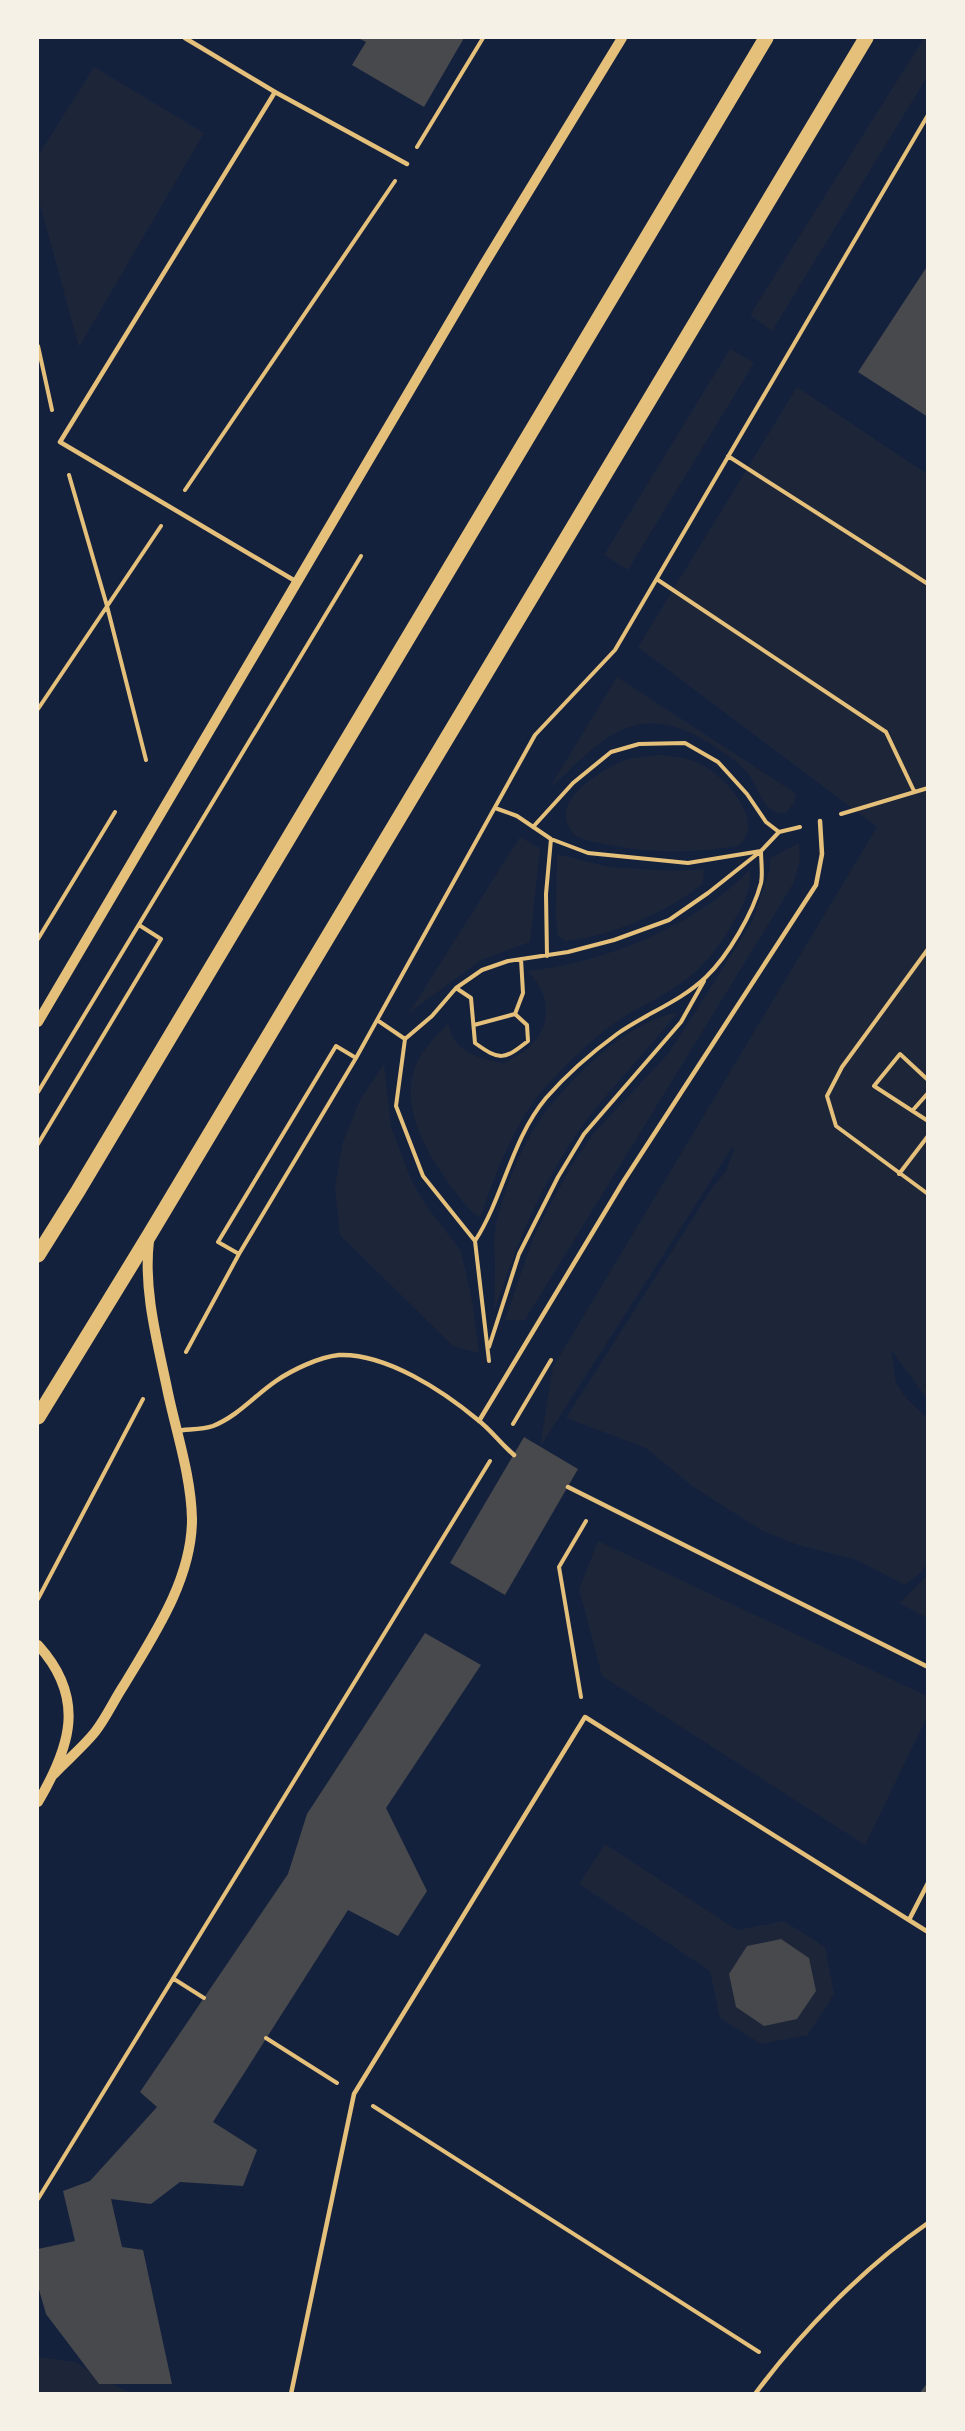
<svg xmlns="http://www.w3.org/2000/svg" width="965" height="2431" font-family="'Source Serif 4',serif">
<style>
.green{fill:#1d2539}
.building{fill:#48494c}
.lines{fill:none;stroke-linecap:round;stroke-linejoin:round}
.path{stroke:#e5c07b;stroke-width:4}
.service{stroke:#e5c07b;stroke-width:4.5}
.tertiary{stroke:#e5c07b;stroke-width:10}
.primary{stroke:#e5c07b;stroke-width:15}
</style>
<rect width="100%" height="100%" fill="#14213d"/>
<path class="green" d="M924 38H927V77L772 331 750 315Z
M94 67 204 133 79 347 38 197V156Z
M730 349 754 363 628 570 604 555Z
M797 387 927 474V1399L891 1350 896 1383 907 1399 927 1418V1564L921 1572 905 1585 857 1560 798 1545 761 1530 692 1486 646 1448 566 1418 712 1188 726 1171 734 1149 732 1148 540 1447 553 1367 877 827 638 647Z
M617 677 792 791 796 795 794 803 786 813C764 815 761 793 751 778 742 764 722 751 709 743 635 696 601 741 549 789Z
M657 755C672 756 688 757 702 765 727 778 767 823 738 846 693 853 649 854 605 844 597 842 586 841 578 837 572 834 570 829 567 823 558 796 601 771 620 762 631 757 645 757 657 755Z
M520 837 540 848 530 942 481 960 409 1013Z
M799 843 800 860 793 884 525 1320H505L533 1238 570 1168 593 1134 668 1054 694 1014 753 920 770 869V858Z
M557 854 608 867 675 871 704 869 703 883C669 912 611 936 566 941L558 936 556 916Z
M750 870C751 890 744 904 734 921 719 948 701 971 674 988 657 1000 636 1008 619 1020 593 1038 569 1062 548 1084 516 1118 495 1175 480 1218 467 1210 460 1197 450 1185 427 1152 402 1112 414 1071 419 1052 436 1037 448 1023 455 1053 476 1058 504 1063 513 1058 524 1053 531 1045 553 1024 550 991 527 971 604 963 695 926 750 870Z
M677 1013C648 1050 614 1084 585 1122 543 1179 516 1245 494 1312 495 1295 495 1279 495 1262 495 1252 493 1240 495 1230 499 1203 521 1147 537 1124 565 1083 627 1020 677 1013Z
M384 1064 391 1127 412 1182 428 1208 461 1251 472 1300 479 1353 453 1346 340 1235 335 1187 343 1142 360 1100Z
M598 1541 927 1696V1717L865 1845 602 1676 579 1589Z
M927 1576V1618L899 1603Z
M605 1844 737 1930 784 1921 825 1947 834 1994 808 2035 761 2044 720 2018 710 1971 579 1884Z
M38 2357 76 2362 99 2378 131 2393 42 2394 38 2390Z"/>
<path class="building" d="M358 38H464L424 107 352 65 366 42Z
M928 265V417L858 372Z
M524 1437 578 1469 505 1595 450 1563Z
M425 1633 481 1665 386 1808 427 1891 398 1936 348 1910 213 2122 257 2150 243 2186 180 2182 151 2204 111 2199 122 2247 143 2250 172 2384H99L46 2314 38 2286V2249L75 2241 63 2191 90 2181 157 2107 140 2092 288 1874 307 1814Z
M781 1939 809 1958 816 1991 797 2019 764 2026 736 2007 729 1974 747 1946Z
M928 2382V2394H919Z"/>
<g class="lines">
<path class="path" d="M417 147 483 38
M38 346 52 410
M728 456 928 584
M69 475 107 606 146 760
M185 490 395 181
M658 580 886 732 914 791
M38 709 161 526
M841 814 928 788
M533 827 573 783 611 752 639 744 685 743 718 762 747 794 766 822 779 832
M38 939 115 812
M928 949 842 1067 827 1096 836 1126 928 1194
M547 956 546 894 551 839
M456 988 471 998 475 1043C500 1061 504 1060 528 1041L527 1025 515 1014 523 993 521 959
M377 1020 405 1039 396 1106 423 1176 475 1241 489 1361
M474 1025 515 1014
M405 1039 432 1016 456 988 482 970 508 961 568 952 614 940 669 920 708 893 761 851 779 832 800 827
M928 1080 900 1054 874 1086 928 1121
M38 1092 361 556
M913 1110 928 1093
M38 1144 161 939 139 925
M899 1174 928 1136
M475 1241C504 1196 511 1140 546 1098 567 1074 591 1053 617 1034 645 1014 680 1002 706 977 728 956 753 913 761 883 763 874 761 861 761 851L688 863 588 853 551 839 517 816 495 808
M239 1254 218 1242 336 1046 356 1058
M489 1347 519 1254 558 1177 584 1134 681 1022 704 981
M186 1352 239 1254 356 1058 535 735 615 650 928 115
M513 1424 551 1360
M38 1599 143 1399
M581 1697 559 1567 586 1521
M174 1979 204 1998
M266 2038 337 2083
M373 2106 759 2352
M38 2199 490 1461"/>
<path class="service" d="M185 38 275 92 407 164
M275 92 60 442 297 582
M479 1421 623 1182 816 885 822 854 820 821
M176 1431C188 1429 202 1430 213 1426 238 1416 254 1396 276 1381 292 1370 319 1357 339 1355 386 1353 443 1391 478 1420 491 1430 501 1444 514 1455
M568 1487 928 1667
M909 1920 928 1883
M291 2394 354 2094 585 1717 928 1932
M755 2394C801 2332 864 2267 928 2223"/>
<path class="tertiary" d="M38 1022 483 266 622 38
M38 1645C86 1698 71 1746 38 1802
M54 1774C67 1760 83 1747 95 1732 106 1718 114 1700 124 1685 154 1635 192 1579 192 1519 191 1476 177 1435 168 1393 158 1344 143 1291 149 1241"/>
<path class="primary" d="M38 1255 78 1191 766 38
M38 1417 150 1234 866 38"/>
</g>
<rect width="965" height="2431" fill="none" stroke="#f6f1e7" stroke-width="78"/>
</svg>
